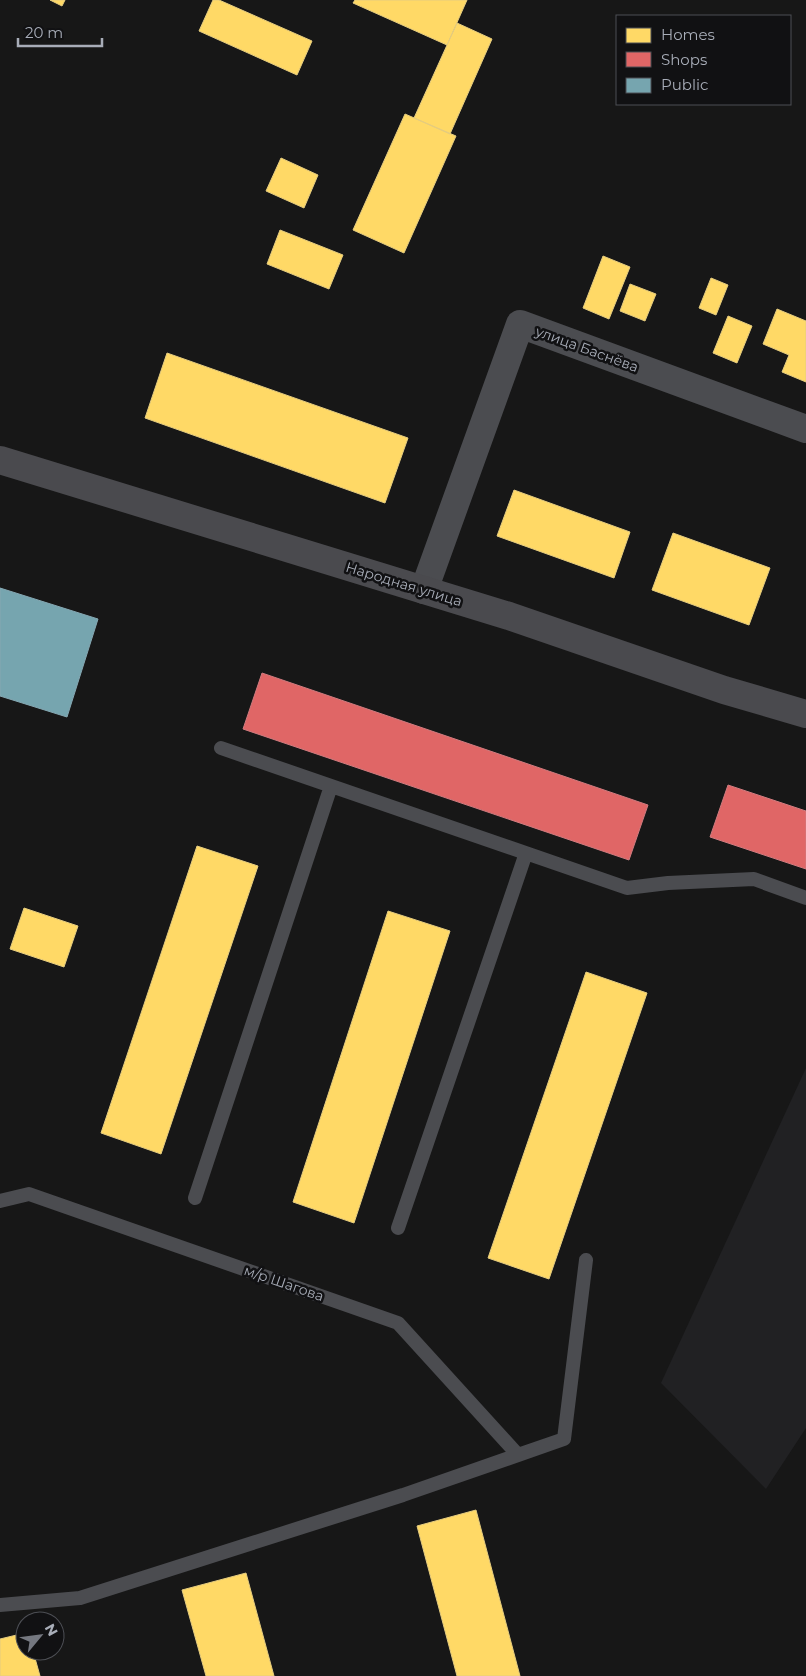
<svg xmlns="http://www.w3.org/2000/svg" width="806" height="1676" font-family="Montserrat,sans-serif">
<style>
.built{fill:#212123}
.homes{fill:#ffd966;stroke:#e5cc7f}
.shops{fill:#e06666;stroke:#cf7b7f}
.public{fill:#76a5af;stroke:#85a7b2}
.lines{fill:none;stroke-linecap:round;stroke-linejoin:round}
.lane{stroke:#4b4c50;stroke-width:14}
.street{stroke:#4b4c50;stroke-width:28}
.secondary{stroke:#4a4a4e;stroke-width:28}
.labels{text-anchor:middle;stroke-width:5;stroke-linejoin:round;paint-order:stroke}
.street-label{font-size:14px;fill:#a8adb8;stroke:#111113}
</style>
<rect width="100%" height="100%" fill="#171717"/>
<path class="built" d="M806 1068V1428L766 1489 661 1383Z"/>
<path class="homes" d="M50 0H65L62 6Z
M213 0H219L312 41 297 75 199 31Z
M355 0H467L447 45 353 3Z
M457 23 492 39 450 134 414 118Z
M405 114 456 136 404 253 353 230Z
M281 158 318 175 304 208 266 191Z
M280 230 343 255 329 289 267 264Z
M603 256 630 267 609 319 583 308Z
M711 278 728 285 716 315 699 308Z
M630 284 656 294 645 321 620 311Z
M777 309 806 321V382L782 372 789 355 763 344Z
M728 316 752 326 737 363 713 353Z
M167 353 408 438 385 503 145 418Z
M514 490 630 532 614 578 497 536Z
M673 533 770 568 749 625 652 590Z
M197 846 258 866 161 1154 101 1133Z
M24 908 78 926 64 967 10 949Z
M388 911 450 931 354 1223 293 1202Z
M586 972 647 993 549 1279 488 1258Z
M476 1510 520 1676H457L417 1526Z
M246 1573 274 1676H206L182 1590Z
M25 1633V1651H33L40 1676H0V1639Z"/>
<path class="shops" d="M262 673 648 805 629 860 243 729Z
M728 785 806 811V869L710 837Z"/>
<path class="public" d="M0 588 98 619 67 717 0 696Z"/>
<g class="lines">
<path class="lane" d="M221 748 627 888 668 883 754 879 806 898
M195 1198 331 786
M0 1201 29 1194 398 1323 518 1455
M398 1228 526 853
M0 1605 80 1598 403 1495 564 1439 586 1260"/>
<path class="street" d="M424 590 520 324 806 429"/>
<path class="secondary" d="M0 460 509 616 724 690 806 714"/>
</g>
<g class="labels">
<g class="street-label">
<text transform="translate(587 349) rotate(20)" y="5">улица Баснёва</text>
<text transform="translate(404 584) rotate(17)" y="5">Народная улица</text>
<text transform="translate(284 1283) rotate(19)" y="5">м/р Шагова</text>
</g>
</g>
<rect x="616" y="15" width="175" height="90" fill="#111113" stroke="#4d4f55"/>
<rect x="626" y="28" width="25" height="15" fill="#ffd966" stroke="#4d4f55"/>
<text x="661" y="40" font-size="15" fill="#a8adb8">Homes</text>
<rect x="626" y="52" width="25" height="15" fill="#e06666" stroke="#4d4f55"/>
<text x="661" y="65" font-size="15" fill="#a8adb8">Shops</text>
<rect x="626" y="78" width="25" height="15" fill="#76a5af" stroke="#4d4f55"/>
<text x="661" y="90" font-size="15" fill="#a8adb8">Public</text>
<g transform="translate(40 1636) rotate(61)"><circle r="24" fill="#111113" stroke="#4d4f55"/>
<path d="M0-4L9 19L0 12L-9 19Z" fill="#757880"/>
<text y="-8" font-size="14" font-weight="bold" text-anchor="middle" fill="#a8adb8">N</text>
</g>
<path d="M18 38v8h84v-8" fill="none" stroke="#a8adb8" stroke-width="2.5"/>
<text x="25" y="38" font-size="15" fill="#a8adb8" stroke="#111113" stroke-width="4" paint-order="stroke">20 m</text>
</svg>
